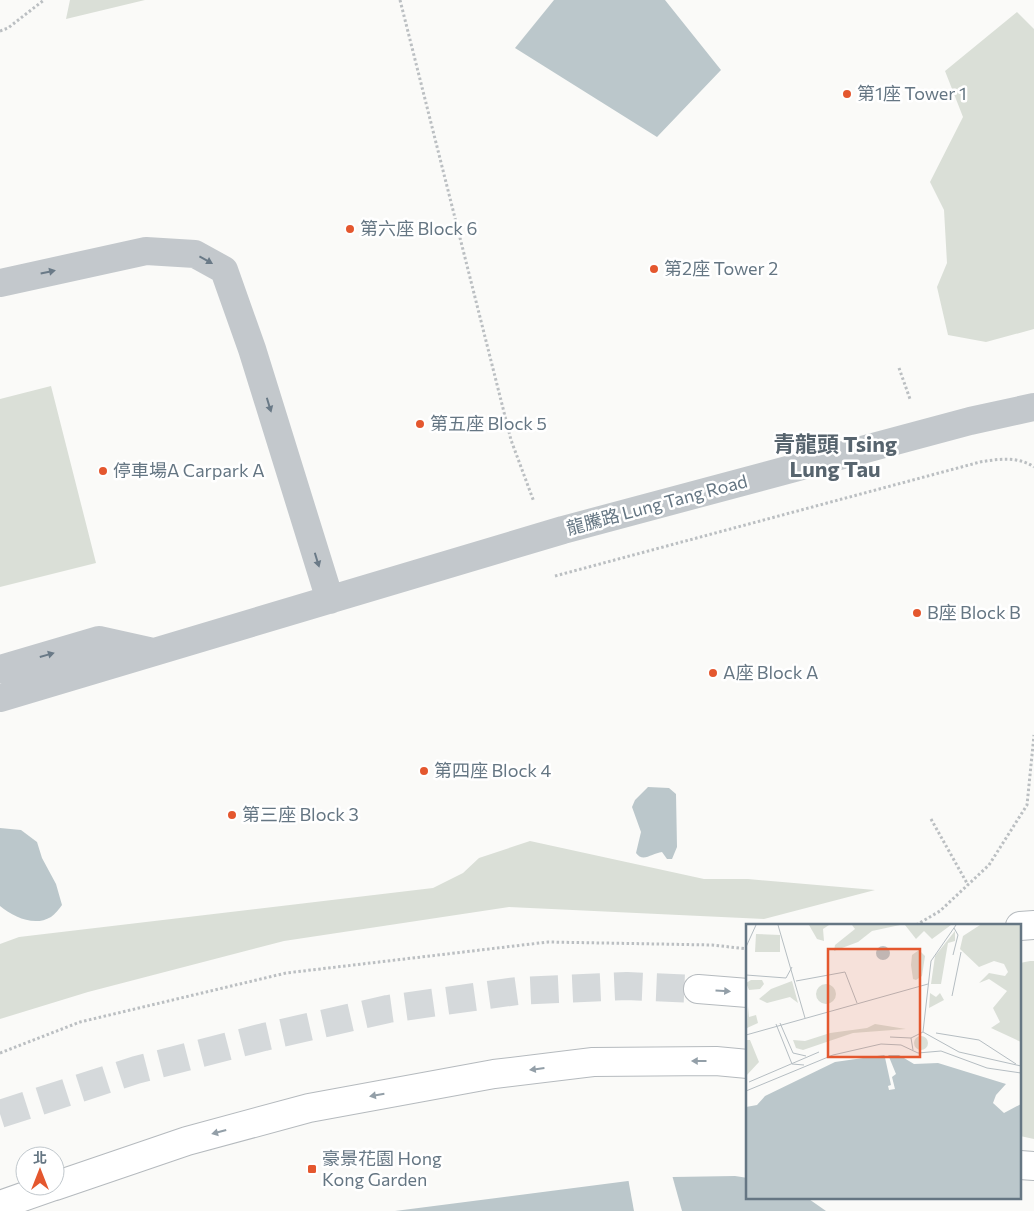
<svg xmlns="http://www.w3.org/2000/svg" width="1034" height="1211" font-family="Commissioner,'Noto Sans TC',sans-serif">
<style>
.green{fill:#dadfd7}
.water{fill:#bbc7cb}
.pier{fill:#fafaf8}
.lines{fill:none;stroke-linecap:round;stroke-linejoin:round}
.major-tunnel{stroke:#d5d9db;stroke-width:28;stroke-dasharray:28 14;stroke-linecap:butt}
.major-casing{stroke:#b5babe;stroke-width:30}
.path{stroke:#bbbfc2;stroke-width:3;stroke-dasharray:2.5 2.5;stroke-linecap:butt}
.minor{stroke:#c3c8cc;stroke-width:28}
.major{stroke:#fff;stroke-width:28}
.oneway{fill:#6a7a87}
.oneway2{fill:#939fa8}
.poi-dot{fill:#e4572e;stroke:#fff;stroke-width:2}
.labels{text-anchor:middle;stroke-width:5;stroke-linejoin:round;paint-order:stroke}
.poi-label{font-size:18px;fill:#657683;stroke:#fff;text-anchor:start}
.street-label{font-size:18px;fill:#657683;stroke:#fff}
.district-label{font-size:22px;font-weight:bold;fill:#57646e;stroke:#fff}
.inset-road{fill:none;stroke:#b5bdc2;stroke-width:1}
.view{fill:#e4572e;fill-opacity:0.15;stroke:#e4572e;stroke-width:2.5}
.inset-edge{fill:none;stroke:#657683;stroke-width:2.5}
</style>
<rect width="100%" height="100%" fill="#fafaf8"/>
<path class="green" d="M70 0H145L66 19Z
M1017 12 1034 29V329L986 342 948 335 937 287 947 263 944 210 930 182 963 117 945 71Z
M51 386 96 563 0 587V399Z
M530 841 704 879H748L875 890 764 919 509 907 284 941 88 992 0 1019V944L19 937 433 888 463 873 479 858Z
M1030 961H1034V1139L1020 1136V963Z"/>
<path class="water" d="M554 0H665L721 70 657 137 515 48Z
M648 787 669 788 676 794 677 847 672 859H667L662 852C652 853 643 863 636 853L641 832 632 807 635 800Z
M0 828 21 830 37 842 42 858 56 884 62 905C59 909 55 914 51 917 34 927 14 917 0 906Z
M735 1176 748 1178V1197H806L826 1211H395L628 1181 673 1177Z"/>
<path class="pier" d="M672 1175 682 1211H634L628 1178Z"/>
<g class="lines">
<path class="major-tunnel" d="M0 1114 136 1070 264 1037 388 1009 517 991 627 986 698 989"/>
<defs>
<path id="major" d="M1020 926 1034 925
M698 989 748 993
M1020 1165 1034 1166
M55 1186 187 1141 309 1108 494 1074 593 1062 716 1061 748 1064
M0 1205 54 1186"/>
</defs>
<use href="#major" class="major-casing"/>
<path class="path" d="M400 0 511 440 534 502
M0 31 8 28 44 0
M899 368 910 399
M555 576 980 462C998 459 1018 456 1034 467
M931 819 968 885
M916 925 940 911 989 865 1027 805 1034 735
M0 1053 80 1022 286 973 548 942 712 945 748 949"/>
<path class="minor" d="M0 283 146 251 195 254 224 270 252 349 330 600
M0 669 99 640 153 652
M0 698 563 530 970 421 1034 407"/>
<use href="#major" class="major"/>
</g>
<defs><path id="oneway-solid" d="M-6-.8H1V-3.2L6.5 0L1 3.2V.8H-6Z" transform="scale(1.25)"/></defs>
<g class="oneway">
<use href="#oneway-solid" transform="translate(206 260) rotate(29)"/>
<use href="#oneway-solid" transform="translate(48 272) rotate(-12)"/>
<use href="#oneway-solid" transform="translate(269 405) rotate(73)"/>
<use href="#oneway-solid" transform="translate(317 560) rotate(73)"/>
<use href="#oneway-solid" transform="translate(47 655) rotate(-16)"/>
</g>
<g class="oneway2">
<use href="#oneway-solid" transform="translate(723 991) rotate(4)"/>
<use href="#oneway-solid" transform="translate(699 1061) rotate(180)"/>
<use href="#oneway-solid" transform="translate(537 1069) rotate(173)"/>
<use href="#oneway-solid" transform="translate(377 1095) rotate(170)"/>
<use href="#oneway-solid" transform="translate(219 1132) rotate(165)"/>
</g>
<g class="poi-dot">
<circle cx="847" cy="94" r="5"/>
<circle cx="350" cy="229" r="5"/>
<circle cx="654" cy="269" r="5"/>
<circle cx="420" cy="424" r="5"/>
<circle cx="103" cy="471" r="5"/>
<circle cx="917" cy="613" r="5"/>
<circle cx="713" cy="673" r="5"/>
<circle cx="424" cy="771" r="5"/>
<circle cx="232" cy="815" r="5"/>
<rect x="307" y="1164" width="10" height="10" rx="2.5"/>
</g>
<g class="labels">
<g class="poi-label">
<text x="857" y="100">第1座 Tower 1</text>
<text x="360" y="235">第六座 Block 6</text>
<text x="664" y="275">第2座 Tower 2</text>
<text x="430" y="430">第五座 Block 5</text>
<text x="113" y="477">停車場A Carpark A</text>
<text x="927" y="619">B座 Block B</text>
<text x="723" y="679">A座 Block A</text>
<text x="434" y="777">第四座 Block 4</text>
<text x="242" y="821">第三座 Block 3</text>
<text x="322" y="1165">豪景花園 Hong<tspan x="322" dy="21">Kong Garden</tspan></text>
</g>
<g class="street-label">
<text transform="translate(657 505) rotate(-15)" y="6">龍騰路 Lung Tang Road</text>
</g>
<g class="district-label">
<text x="835" y="452">青龍頭 Tsing<tspan x="835" dy="25">Lung Tau</tspan></text>
</g>
</g>
<g transform="translate(746 924)">
<rect width="275" height="275" fill="#fafaf8"/>
<path d="M63 1H83L77 5 78 17 71 15ZM106 1H154L126 7 112 18 88 27 89 21 109 5ZM159 1H205L186 15 178 7 170 15ZM234 1H275V118L245 104 254 98 247 84 261 67 243 55 233 59 243 49 259 52 262 48 258 40 248 37 233 43 214 25 217 12ZM209 7V17L202 19 195 60H185L189 32ZM10 10 34 11V28H9ZM173 26 179 32 176 52 170 56 167 55 165 41 166 31ZM5 56H16L18 60 14 65 3 66 0 59ZM46 57 52 79 44 73 21 79 13 75 25 65ZM70 70a10 10 0 1 1 20 0a10 10 0 1 1-20 0ZM184 69 190 73 194 69 198 76 183 84ZM2 82 3 93 10 91 12 99 1 104ZM129 100 160 105 107 109 57 126 50 124 47 116 59 117 84 109 121 104ZM168 119a7 7 0 1 1 14 0a7 7 0 1 1-14 0ZM0 116H4L13 138 0 152Z" fill="#dadfd7"/>
<path d="M130 29a7 7 0 1 1 14 0a7 7 0 1 1-14 0ZM138 131H153L168 140 192 139 260 160 250 171 247 179 258 189 275 180V274H0V183L11 181 19 172 89 138Z" fill="#bbc7cb"/>
<path d="M141 128 150 150 146 153 149 165 143 166 142 162 145 161 138 129Z" fill="#fafaf8"/>
<path class="inset-road" d="M32 1 59 94M0 23 10 1M207 31 212 11 208 4M0 51 40 54 46 43M50 57 99 48 111 79M206 72 215 28M34 99 47 129 60 132M30 100 46 140 58 141M177 108 185 37 210 1M190 109 233 116 270 140M0 111 182 60M144 113 165 114M167 126 165 114 177 108 213 128 275 142M3 158 73 128M0 167 87 131 135 120 155 121 172 129 195 127 241 144 275 149"/>
<path class="view" d="M82 25H174V133H82Z"/>
<rect width="275" height="275" class="inset-edge"/>
</g>
<g transform="translate(40 1171)"><circle r="24" fill="#ffffff" stroke="#c1c8cd"/>
<path d="M0-4L9 19L0 12L-9 19Z" fill="#e4572e"/>
<text y="-8" font-size="14" font-weight="bold" text-anchor="middle" fill="#657683">北</text>
</g>
</svg>
